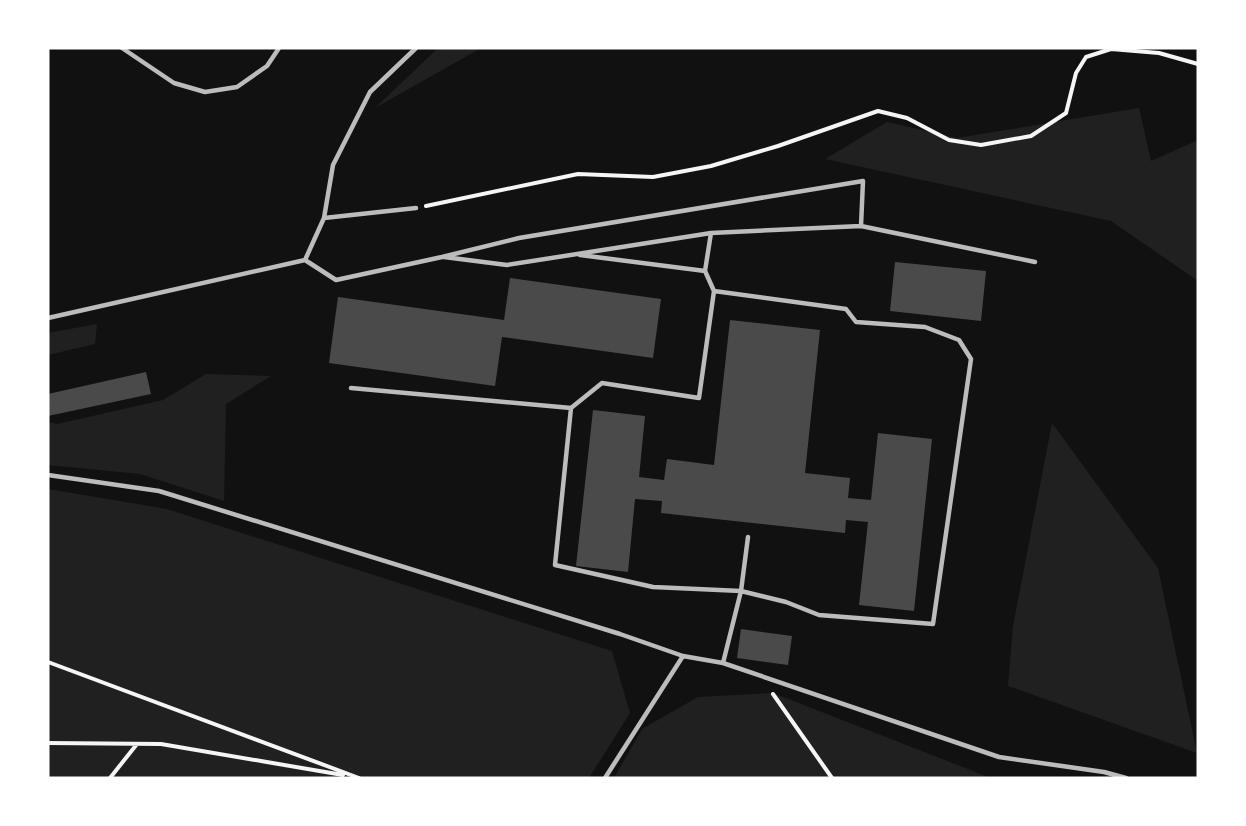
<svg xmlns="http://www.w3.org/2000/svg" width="1246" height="826" font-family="'Nunito Sans',sans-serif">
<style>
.green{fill:#202020}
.building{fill:#4a4a4a}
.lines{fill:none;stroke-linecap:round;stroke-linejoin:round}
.path{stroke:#f5f5f5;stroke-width:4}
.service{stroke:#bcbcbc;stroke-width:4.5}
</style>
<rect width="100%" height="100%" fill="#111"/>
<path class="green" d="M438 48H481L375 108Z
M1139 108 1151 161 1198 140V281L1111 221 825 159 887 122 957 138Z
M97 324 95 344 48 355V333Z
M206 374 271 376 226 404 224 501 140 474 48 465V422L57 424 163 400Z
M1052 423 1158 568 1197 753 1008 686 1013 626Z
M48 489 167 509 612 651 630 713 589 778H48Z
M773 693 991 778H614L642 729 698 697Z"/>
<path class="building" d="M895 262 986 271 981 321 890 311Z
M510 278 661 299 653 358 502 337 495 386 329 363 338 297 504 320Z
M730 320 820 330 805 473 850 478 848 498 871 500 878 433 932 439 914 611 859 605 868 522 846 520 845 533 661 513 662 501 635 499 628 572 576 566 593 410 645 416 639 477 664 480 667 459 714 465Z
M146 372 151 394 48 416V394Z
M741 629 792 636 788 665 737 658Z"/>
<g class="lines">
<path class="path" d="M426 206 578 174 653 177 711 166 778 146 878 111 907 118 949 140 981 145 1031 136 1066 113 1076 73 1086 57 1111 49 1159 53 1198 64
M48 662 359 778
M773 694 832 778
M48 743 161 744 343 775
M110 778 137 744"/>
<path class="service" d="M122 48 174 83 205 92 237 87 267 66 279 48
M324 218 333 165 370 92 416 48
M580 255 705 271
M444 257 507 265 711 233 861 226 1035 262
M305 260 336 280 442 257 519 238 863 181 861 226
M48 318 305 260 324 218 416 208
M351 388 571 408 602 383 699 398 714 291 705 271 711 233
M571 408 555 565 653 587 741 591 786 602 819 615 933 624 971 359 959 340 925 327 856 322 846 309 714 291
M48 475 159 491 620 634 683 656 723 663 999 757 1104 772 1126 778
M723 663 741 591 748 537
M605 778 683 656"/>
</g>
<rect width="1246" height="826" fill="none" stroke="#ffffff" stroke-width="99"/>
</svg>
